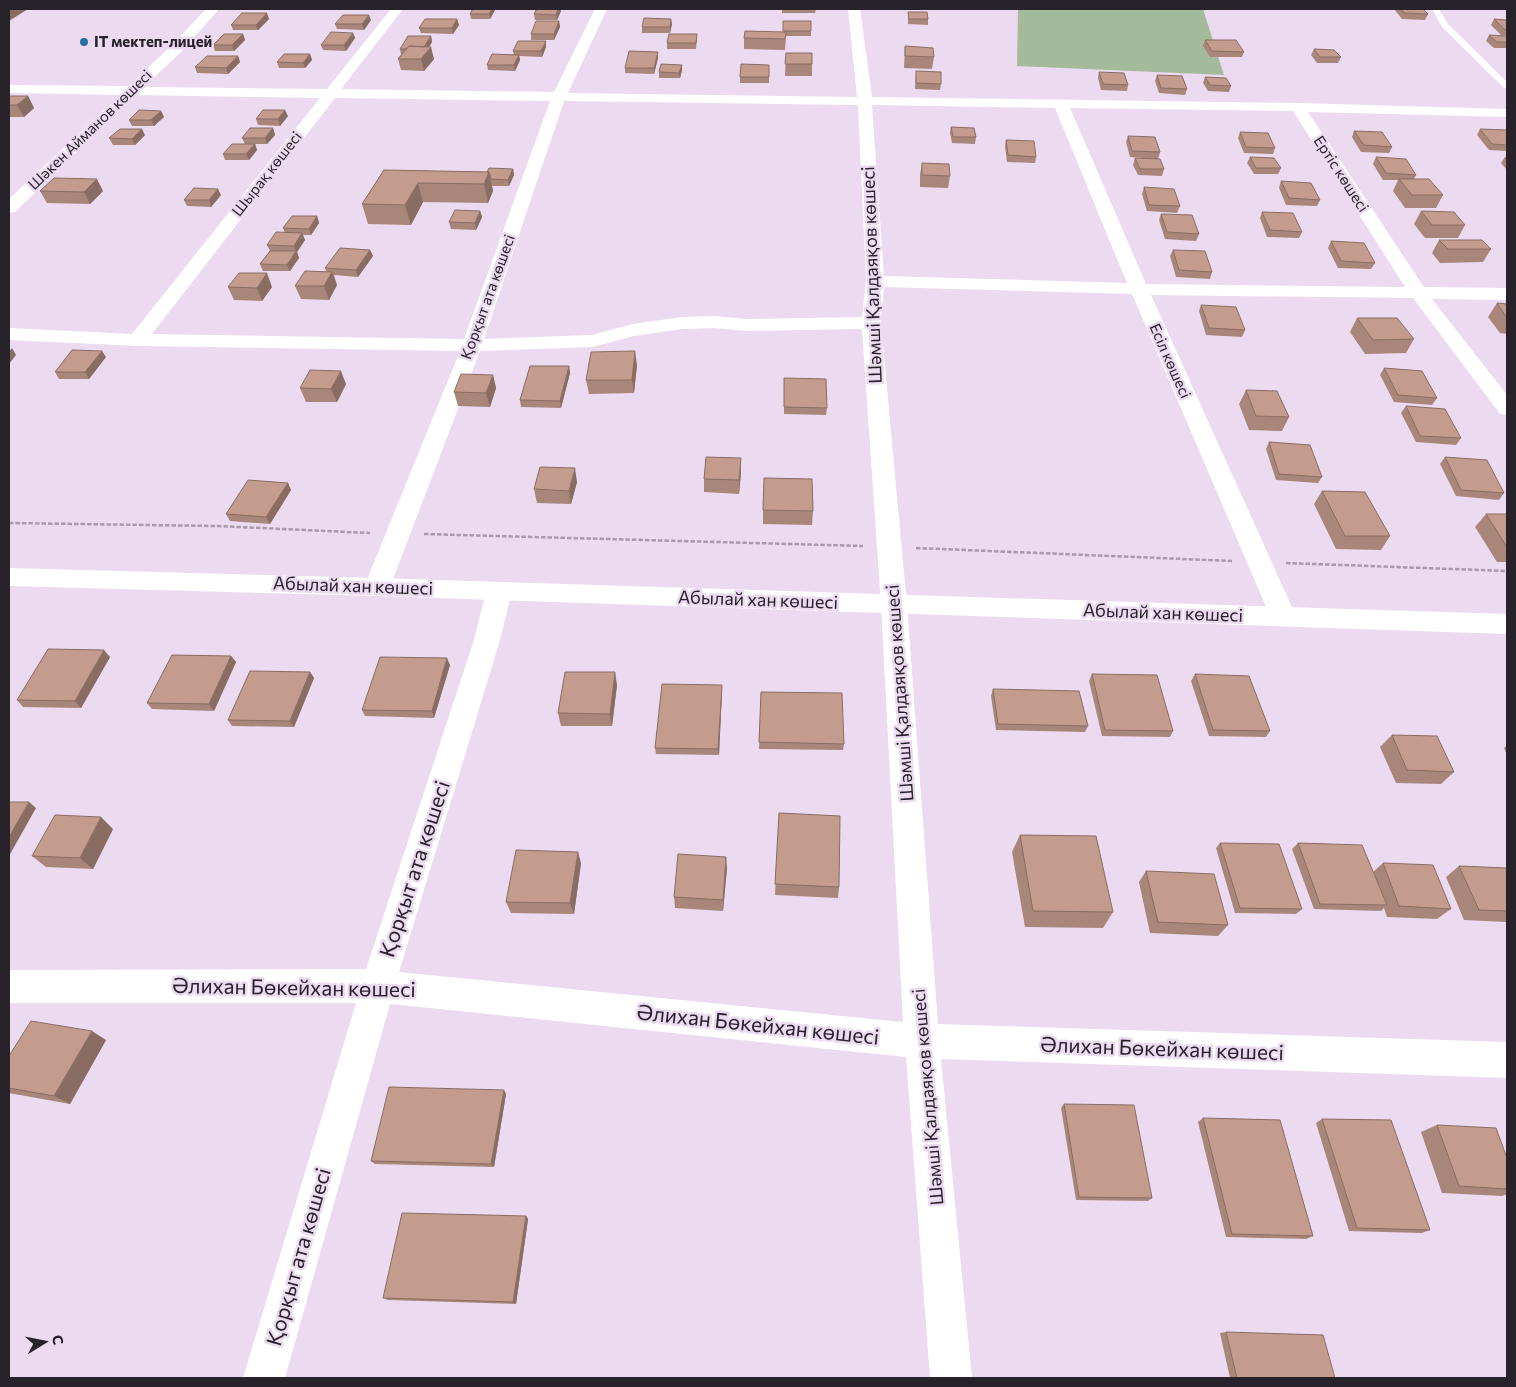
<svg xmlns="http://www.w3.org/2000/svg" width="1516" height="1387" font-family="Commissioner,sans-serif">
<style>
.forest{fill:#a3bb9b}
.lines{fill:none;stroke-linecap:round;stroke-linejoin:round}
.path{stroke:#a79aab;stroke-width:2.5;stroke-dasharray:4.5 2;stroke-linecap:butt}
.lane{fill:#fff;fill-rule:evenodd}
.street{fill:#fff;fill-rule:evenodd}
.secondary{fill:#fff;fill-rule:evenodd}
.wall{fill:#a9867a}
.shaded-wall{fill:#896d63}
.building{fill:#c49c8e;stroke:#896d63}
.poi-dot{fill:#2870a4;stroke:#ecdaf0;stroke-width:2}
.labels{text-anchor:middle;stroke-width:5;stroke-linejoin:round;paint-order:stroke}
.far-poi-label{font-size:15px;font-weight:bold;fill:#28222a;stroke:#ecdaf0;text-anchor:start}
.far-street-label{font-size:15px;fill:#28222a;stroke:#ecdaf0}
.street-label{font-size:18px;fill:#28222a;stroke:#ecdaf0}
.near-street-label{font-size:21px;fill:#28222a;stroke:#ecdaf0}
</style>
<rect width="100%" height="100%" fill="#ecdaf0"/>
<path class="forest" d="M1018 9H1203L1224 75 1017 66Z"/>
<g class="lines">
<path class="path" d="M9 523 217 526 370 533
M424 534 863 546
M916 548 1232 561
M1286 563 1507 571"/>
<path class="lane" d="M1432 9H1439L1448 24 1507 82V88H1504L1442 27Z"/>
<path class="street" d="M206 9H219L182 51 144 87 327 89 391 9H403L341 89 554 92 595 9H607L568 93 857 97 848 9H860L872 97 1298 103 1507 109V117L1308 112 1424 287 1507 288V300L1432 299 1507 395V415L1500 414 1413 298 1151 295 1296 616 1292 623 1283 626 1274 623 1270 616 1132 294 884 287 881 323 907 605 938 1024 1507 1042V1078L941 1059 972 1378H930L906 1057 390 1004 285 1378H243L356 1003H9V970L366 969 474 640 486 591 490 585 499 582 508 585 512 591 500 640 399 972 903 1022 881 605 862 329 747 331 714 328 682 329 634 336 593 347 480 351 390 587 386 593 377 596 368 593 364 587 460 351 137 346 9 340V328L132 334 320 98 136 95 15 212 9 213V199L120 95 9 93V85L129 86 172 45ZM335 98 550 101 464 339 152 334ZM564 101 858 105 866 281 862 317 747 319 714 316 682 317 633 324 592 335 484 339ZM872 105 1055 108 1127 283 884 276ZM1070 108 1293 111 1405 287 1146 284Z"/>
<path class="secondary" d="M9 568 377 578 1507 614V634L377 596 9 586Z"/>
</g>
<path class="wall" d="M246 9H272L271 10H246Z
M473 9H495V10L490 19H471L470 14Z
M537 9H560L561 11 557 20H535L534 14Z
M782 9H816L815 13H782Z
M1394 9H1401L1428 14 1425 20 1402 19Z
M908 12 928 19V25L908 24Z
M269 19 258 30H233L231 25Z
M457 19 459 25 453 34 421 33 419 28Z
M1494 19 1507 20V35H1501L1491 25Z
M371 20 364 30 337 29 335 24Z
M559 21 560 27 554 40H531V34Z
M783 21 811 31V36H786L785 50 744 49V38L783 32Z
M672 24 670 33H642V27Z
M353 33 355 38 346 51 323 50 321 45Z
M243 34 245 40 234 51H215L213 45Z
M697 34V40L696 49H667V43Z
M1489 35 1507 36V48H1494L1486 41Z
M431 36 432 42 429 47 434 59 424 71 401 70 398 59 401 55 400 49Z
M1205 40 1244 52 1242 57H1210L1203 46Z
M905 46 934 57 932 69 904 68Z
M546 47 542 57 519 56 520 60 515 71 488 70 487 65 514 55 513 51Z
M1314 49 1341 57 1338 63H1317L1311 55Z
M658 52V58L654 74 625 73V68Z
M786 53 812 64V76H785Z
M310 54 312 60 305 68H279L277 62Z
M238 56 240 62 228 74 197 73 195 67Z
M682 65V70L680 78H659V72Z
M769 65V83H740V77Z
M916 71 941 84 940 90 915 89Z
M1099 72 1128 85 1127 91 1101 90 1098 78Z
M1157 75 1187 89 1185 95 1159 93 1155 81Z
M1205 77 1231 86 1229 92 1208 91 1203 83Z
M9 96H28L34 108 24 117H9Z
M161 111 164 117 154 126H132L129 120Z
M288 116 280 126 258 125 256 119Z
M951 127 976 137 975 144 952 143 950 133Z
M273 128 275 135 267 144H255L257 150 249 160H225L223 154 245 144 242 138Z
M1480 129 1507 130V151L1489 150 1477 135Z
M1354 131 1392 147 1389 153 1361 152 1352 137Z
M1240 132 1275 148 1273 154 1244 153 1238 138Z
M145 135 135 145H113L109 138Z
M1128 136 1160 152 1158 159 1130 157 1126 142Z
M1006 140 1036 157 1035 163 1007 162 1005 146Z
M1250 157 1281 168 1278 174H1254L1247 163Z
M1376 157 1416 175 1414 179 1443 195 1436 208H1405L1393 191 1398 180H1383L1373 164Z
M1505 157H1507V170L1501 163Z
M1135 158 1164 169 1162 176 1138 175 1133 165Z
M922 163 950 176 948 188 920 187V175Z
M513 169 514 175 509 186H492L493 191 488 203 423 202 411 225 368 224 362 204 384 170 487 172Z
M1281 181 1320 200 1317 206 1286 205 1279 188Z
M1144 187 1180 206 1177 213 1147 211 1142 194Z
M40 191H103L90 204 47 203Z
M221 195 211 207 187 206 184 200Z
M480 211 482 217 476 230 451 229 449 222Z
M1421 211 1465 225 1458 238H1425L1414 224Z
M1262 212 1302 232 1299 238 1267 237 1260 218Z
M1161 214 1199 234 1196 241 1165 239 1159 220Z
M317 216 319 223 311 235H303L305 240 297 252 299 258 290 271H263L260 264 270 251 267 245 285 233 283 228Z
M1439 240 1491 249 1483 262 1440 263 1432 253Z
M1331 241 1375 263 1371 269 1338 268 1328 248Z
M370 250 373 256 358 277 334 275 337 285 329 300 301 299 295 286 326 272 325 268Z
M1173 250 1212 272 1210 279 1176 277 1170 256Z
M228 287H272L262 301 234 300Z
M1497 303 1507 304V334L1500 333 1488 317Z
M1201 305 1245 330 1242 337 1206 335 1199 311Z
M1357 318 1414 339 1406 353 1365 354 1350 332Z
M106 357 89 379H59L55 372Z
M637 365 634 393 589 394 586 380Z
M569 366 570 373 561 408 521 407 520 400Z
M1384 368 1437 398 1432 405 1394 402 1380 375Z
M493 375 496 388 490 407 458 406 454 392Z
M784 378 827 408 826 415 784 414Z
M346 384 337 402H306L300 388Z
M1246 390 1289 417 1282 431 1249 430 1239 404Z
M1406 406 1461 438 1456 445 1416 442 1401 413Z
M1269 442 1322 477 1318 483 1276 480 1266 449Z
M1445 457 1504 493 1499 500 1456 496 1440 464Z
M741 472 739 494 704 492V479Z
M577 482 571 504 537 503 534 489Z
M288 483 291 490 270 524 230 521 226 514Z
M1322 491 1390 536 1381 550 1336 549 1314 504Z
M763 510 813 511 812 525 763 524Z
M1486 514H1507V562H1497L1475 527Z
M231 656 236 662 214 711 152 709 147 703Z
M110 657 81 708 23 707 17 700Z
M450 665 434 718 365 716 362 710Z
M310 672 314 678 294 727 232 726 228 720Z
M1092 674 1173 731 1170 737 1102 736 1089 681Z
M1195 674 1270 731 1266 737 1209 736 1191 681Z
M617 685 612 726H561L558 713Z
M993 689 1088 726 1085 732 996 730 991 696Z
M722 691 719 755 656 754 655 748Z
M761 692 844 744 843 750 759 749Z
M1392 735 1454 772 1441 784 1396 783 1380 747Z
M1507 745V755L1504 748Z
M779 813 839 887 838 898 775 895Z
M113 829 93 869 46 867 32 856Z
M1020 835 1113 912 1103 928 1025 927 1012 852Z
M1220 843 1302 909 1296 914 1235 913 1216 848Z
M1298 843 1373 872 1383 863 1451 909 1437 919 1387 917 1384 908 1381 911 1314 909 1292 849Z
M581 863 574 914 511 913 506 902Z
M1459 866 1507 868V922L1464 920 1446 877Z
M727 868 723 911 675 908 674 897Z
M1146 871 1228 925 1218 936 1150 933 1139 882Z
M106 1040 70 1104 9 1093V1056Z
M506 1094 494 1167 375 1164 371 1161Z
M1064 1104 1152 1198 1148 1201 1076 1200 1061 1108Z
M1203 1118 1313 1236 1306 1239 1226 1237 1198 1122Z
M1322 1119 1430 1230 1422 1233 1349 1231 1316 1123Z
M1437 1125 1507 1158V1194L1502 1196 1442 1193 1421 1132Z
M526 1216 528 1219 516 1304 388 1300 383 1298Z
M1226 1332 1335 1378H1230L1220 1333Z"/>
<path class="shaded-wall" d="M9 9H28L9 21Z
M492 9H495V10L490 19 489 14Z
M558 9H560L561 11 557 20 556 15Z
M267 13 269 19 258 30 256 25Z
M369 15 371 20 364 30 362 24Z
M457 19 459 25 453 34 452 28Z
M671 19 672 24 670 33V27Z
M559 21 560 27 554 40V34Z
M353 33 355 38 346 51 344 45Z
M243 34 245 40 234 51 232 45Z
M431 36 432 42 424 55 422 50Z
M546 41V47L542 57 541 51Z
M431 47 434 59 424 71 421 59Z
M658 52V58L654 74V68Z
M310 54 312 60 305 68 303 63Z
M519 55 520 60 515 71 514 65Z
M238 56 240 62 228 74 226 68Z
M682 65V70L680 78 679 73Z
M28 96 34 108 24 117 17 105Z
M285 110 288 116 280 126 278 119Z
M161 111 164 117 154 126 151 120Z
M273 128 275 135 267 144 265 138Z
M142 129 145 135 135 145 132 139Z
M255 144 257 150 249 160 246 154Z
M513 169 514 175 509 186 508 180Z
M489 172 493 191 488 203 484 184Z
M97 179 103 191 90 204 84 192Z
M418 183 423 202 411 225 405 205Z
M218 189 221 195 211 207 209 200Z
M480 211 482 217 476 230 475 223Z
M317 216 319 223 311 235 309 229Z
M302 233 305 240 297 252 299 258 290 271 287 265 296 252 294 246Z
M370 250 373 256 358 277 356 270Z
M332 272 337 285 329 300 324 286Z
M267 273 272 287 262 301 257 288Z
M12 348 16 355 9 364V352Z
M102 351 106 357 89 379 85 372Z
M635 351 637 365 634 393 632 380Z
M569 366 570 373 561 408 560 401Z
M341 371 346 384 337 402 331 389Z
M493 375 496 388 490 407 486 393Z
M741 458V472L739 494V480Z
M575 468 577 482 571 504 569 491Z
M288 483 291 490 270 524 266 517Z
M104 650 110 657 81 708 75 701Z
M231 656 236 662 214 711 209 704Z
M447 658 450 665 434 718 432 711Z
M310 672 314 678 294 727 290 721Z
M615 672 617 685 612 726 610 714Z
M722 685V691L719 755 718 749Z
M29 802 36 808 9 856V837Z
M101 817 113 829 93 869 80 858Z
M578 852 581 863 574 914 570 903Z
M726 857 727 868 723 911V900Z
M92 1031 106 1040 70 1104 54 1096Z
M504 1090 506 1094 494 1167 491 1164Z
M526 1216 528 1219 516 1304 513 1302Z"/>
<path class="building" d="M473 9H492L489 14H470Z
M537 9H558L556 15 534 14Z
M1401 9H1423L1428 14 1404 13Z
M908 12H927L928 19H909Z
M242 13H267L256 25H231Z
M343 15H369L362 24H335Z
M644 18 671 19 670 27H642Z
M425 19H457L452 28H419Z
M1494 19 1507 20V30L1504 29Z
M536 21H559L554 34H531Z
M783 21H811V31H783Z
M745 31 786 32 785 39 744 38Z
M331 32 353 33 344 45H321Z
M224 34H243L232 45H213Z
M669 34H697L696 43H667Z
M1489 35 1507 36V42H1497Z
M408 36H431L424 47 409 46 406 49H400Z
M1205 40H1236L1244 52 1212 51Z
M518 41H546L541 51H513Z
M409 46 431 47 421 59H398Z
M905 46 933 48 934 57 905 56Z
M1314 49 1334 50 1341 57H1320Z
M629 51 658 52 654 68H625Z
M786 53H812V64H785Z
M284 54H310L303 63 277 62Z
M492 54 519 55 514 65H487Z
M207 56H238L226 68 195 67Z
M661 64 682 65 679 73 659 72Z
M741 64 769 65V77H740Z
M916 71 941 72V84L916 83Z
M1099 72 1124 73 1128 85 1103 84Z
M1157 75 1182 76 1187 89 1161 88Z
M1205 77 1226 78 1231 86 1210 85Z
M9 96H28L17 105H9Z
M139 110 161 111 151 120H129Z
M263 110H285L278 119H256Z
M951 127 974 128 976 137H953Z
M250 128H273L265 138H242Z
M120 129H142L132 139 109 138Z
M1480 129 1507 130V145L1492 144Z
M1354 131 1382 132 1392 147 1364 145Z
M1240 132 1268 133 1275 148 1246 147Z
M1128 136 1155 137 1160 152 1132 151Z
M1006 140 1034 141 1036 157 1008 155Z
M232 144H255L246 154H223Z
M1250 157 1274 158 1281 168H1256Z
M1376 157 1406 159 1416 175 1386 173Z
M1135 158 1160 159 1164 169H1140Z
M922 163 949 164 950 176 922 175Z
M489 168 513 169 508 180 491 179 489 172H487Z
M384 170 489 172 484 184 418 183 405 205 362 204Z
M54 178 97 179 84 192 40 191Z
M1399 179H1429L1443 195H1412Z
M1281 181 1311 183 1320 200 1289 198Z
M1144 187 1174 189 1180 206 1149 205Z
M194 188 218 189 209 200H184Z
M455 210 480 211 475 223 449 222Z
M1421 211 1454 212 1465 225H1432Z
M1262 212 1293 213 1302 232 1270 230Z
M1161 214 1192 215 1199 234 1167 232Z
M292 216H317L309 229 283 228Z
M276 232 302 233 294 246 267 245Z
M1439 240H1482L1491 249H1448Z
M1331 241 1364 243 1375 263 1341 261Z
M340 248 370 250 356 270 325 268Z
M1173 250 1205 251 1212 272 1179 270Z
M270 251H296L287 265 260 264Z
M305 271 332 272 324 286H295Z
M239 273H267L257 288 228 287Z
M1497 303 1507 304V318Z
M1201 305 1236 307 1245 330 1209 328Z
M1357 318H1397L1414 339 1373 340Z
M72 350 102 351 85 372H55Z
M635 351 632 380H586L591 352Z
M530 366H569L560 401 520 400Z
M1384 368 1422 371 1437 398 1398 395Z
M310 370 341 371 331 389 300 388Z
M461 374 493 375 486 393 454 392Z
M784 378 826 379 827 408 784 407Z
M1246 390 1277 391 1289 417 1256 416Z
M1406 406 1445 409 1461 438 1420 436Z
M1269 442 1310 445 1322 477 1279 474Z
M706 457 741 458 739 480 704 479Z
M1445 457 1487 460 1504 493 1461 490Z
M540 467 575 468 569 491 534 489Z
M764 478 812 479 813 511 763 510Z
M248 480 288 483 266 517 226 514Z
M1322 491 1365 492 1390 536H1345Z
M1486 514H1507V547Z
M48 649 104 650 75 701 17 700Z
M172 655 231 656 209 704 147 703Z
M380 657 447 658 432 711 362 710Z
M250 671 310 672 290 721 228 720Z
M565 672H615L610 714 558 713Z
M1092 674 1157 675 1173 731 1105 730Z
M1195 674 1249 676 1270 731 1213 730Z
M662 684 722 685 718 749 655 748Z
M993 689 1079 691 1088 726 998 724Z
M761 692 842 693 844 744 759 742Z
M1392 735 1437 736 1454 772 1407 770Z
M9 802H29L9 837Z
M779 813 840 816 839 887 775 884Z
M55 815 101 817 80 858 32 856Z
M1020 835 1096 836 1113 912 1033 911Z
M1220 843 1279 844 1302 909 1240 908Z
M1298 843 1362 845 1387 905 1320 904Z
M516 850 578 852 570 903 506 902Z
M678 854 726 857 723 900 674 897Z
M1383 863 1433 865 1451 909 1399 906Z
M1459 866 1507 868V911L1479 910Z
M1146 871 1214 874 1228 925 1158 922Z
M31 1021 92 1031 54 1096 9 1088V1056Z
M389 1087 504 1090 491 1164 371 1161Z
M1064 1104 1134 1105 1152 1198 1079 1197Z
M1203 1118 1280 1120 1313 1236 1232 1234Z
M1322 1119 1391 1120 1430 1230 1357 1228Z
M1437 1125 1496 1128 1507 1158V1189L1459 1186Z
M402 1213 526 1216 513 1302 383 1298Z
M1226 1332 1323 1335 1335 1378H1237Z"/>
<circle class="poi-dot" cx="84" cy="42" r="5"/>
<g class="labels">
<g class="far-poi-label">
<text x="94" y="47">IT мектеп-лицей</text>
</g>
<g class="far-street-label">
<text transform="translate(90 130) rotate(-44)" y="5">Шәкен Айманов көшесі</text>
<text transform="translate(267 174) rotate(-52)" y="5">Шырақ көшесі</text>
<text transform="translate(1341 174) rotate(57)" y="5">Ертіс көшесі</text>
<text transform="translate(488 297) rotate(-70)" y="5">Қорқыт ата көшесі</text>
<text transform="translate(1170 361) rotate(66)" y="5">Есіл көшесі</text>
</g>
<g class="street-label">
<text transform="translate(872 275) rotate(-92)" y="6">Шәмші Қалдаяқов көшесі</text>
<text transform="translate(353 586) rotate(2)" y="6">Абылай хан көшесі</text>
<text transform="translate(758 600) rotate(2)" y="6">Абылай хан көшесі</text>
<text transform="translate(1163 613) rotate(2)" y="6">Абылай хан көшесі</text>
<text transform="translate(900 693) rotate(-94)" y="6">Шәмші Қалдаяқов көшесі</text>
<text transform="translate(928 1097) rotate(-95)" y="6">Шәмші Қалдаяқов көшесі</text>
</g>
<g class="near-street-label">
<text transform="translate(415 869) rotate(-72)" y="7">Қорқыт ата көшесі</text>
<text transform="translate(294 988) rotate(1)" y="7">Әлихан Бөкейхан көшесі</text>
<text transform="translate(758 1025) rotate(6)" y="7">Әлихан Бөкейхан көшесі</text>
<text transform="translate(1162 1049) rotate(2)" y="7">Әлихан Бөкейхан көшесі</text>
<text transform="translate(299 1257) rotate(-74)" y="7">Қорқыт ата көшесі</text>
</g>
</g>
<rect width="1516" height="1387" fill="none" stroke="#28222a" stroke-width="20"/>
<g transform="translate(45 1342) rotate(80)" stroke="#ecdaf0" stroke-width="4" paint-order="stroke">
<path d="M0-4L9 19L0 12L-9 19Z" fill="#28222a"/>
<text y="-8" font-size="14" font-weight="bold" text-anchor="middle" fill="#28222a">С</text>
</g>
</svg>
